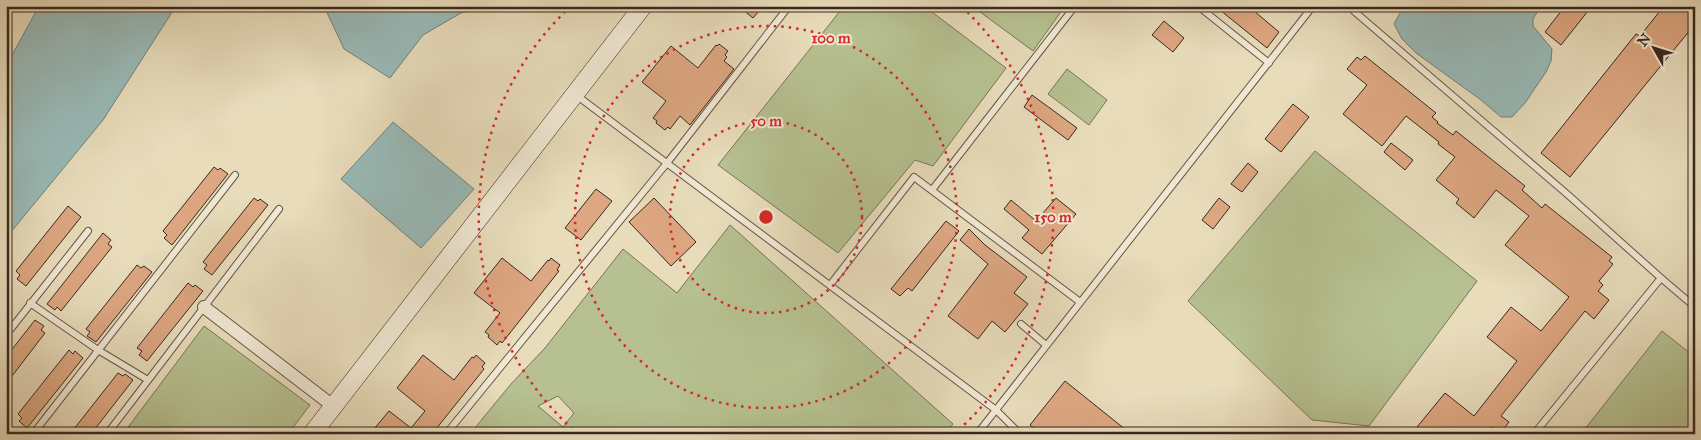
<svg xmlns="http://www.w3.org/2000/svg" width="1701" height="440" font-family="'IM FELL Great Primer',serif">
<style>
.green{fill:#b6c090;stroke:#787458;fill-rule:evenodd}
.water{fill:#99bab8;stroke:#73807b}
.building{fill:#dda781;stroke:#39281f}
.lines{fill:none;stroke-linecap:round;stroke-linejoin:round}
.lane-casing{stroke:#655546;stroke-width:8}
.street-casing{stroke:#655546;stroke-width:14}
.secondary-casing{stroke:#39281f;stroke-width:19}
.lane{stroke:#f0e8d3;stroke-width:6}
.street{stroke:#f0e8d3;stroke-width:12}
.secondary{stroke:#f0e8d3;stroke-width:18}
.ring{fill:none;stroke:#d62828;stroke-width:2.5;stroke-dasharray:2.5 5}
.centre{fill:#d62828;stroke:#f0e8d3;stroke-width:2.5}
.ring-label{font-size:15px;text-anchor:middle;font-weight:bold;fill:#d62828;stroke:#f0e8d3;stroke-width:4;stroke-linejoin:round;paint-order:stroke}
</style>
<rect width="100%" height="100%" fill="#e8dcbb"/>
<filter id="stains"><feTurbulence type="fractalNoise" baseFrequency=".004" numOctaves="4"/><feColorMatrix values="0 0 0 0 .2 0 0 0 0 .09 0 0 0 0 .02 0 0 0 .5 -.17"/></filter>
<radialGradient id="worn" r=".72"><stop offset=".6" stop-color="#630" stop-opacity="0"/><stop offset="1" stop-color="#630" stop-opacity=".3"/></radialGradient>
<path class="green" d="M844 6H924L1006 68 933 166 915 160 838 253 718 165Z
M972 6H1065L1033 51Z
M1067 69 1107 100 1089 125 1048 94Z
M1315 151 1477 281 1369 426 1312 420 1188 301Z
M730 225 953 424 945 434H610L602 428 597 434H470L511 384 545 348 623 249 677 293ZM558 396 574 413 563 427 538 406Z
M204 326 310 405 288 434H123Z
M1662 331 1695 357V434H1581Z"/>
<path class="water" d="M39 6H176L103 120 6 238V66Z
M324 6H494L461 13 423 35 390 78 344 49Z
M1404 6H1541L1533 19V26L1552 49 1551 61 1546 72 1525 103 1512 117H1501L1481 100 1416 53 1402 39 1394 24Z
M393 122 474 189 421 248 341 179Z"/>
<path class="building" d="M738 6H763L753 18Z
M1215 6H1248L1279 32 1267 48Z
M1565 6H1592L1561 45 1545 32Z
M1664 6H1695V24L1570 177 1541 153 1636 34 1640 36Z
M1164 21 1184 38 1173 52 1152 35Z
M719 44 728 51 725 55 727 57 724 61 734 69 690 125 680 116 670 129 668 127 665 130 656 123 657 121 653 118 666 101 642 82 671 46 698 68 716 45 717 46Z
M1365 56 1436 113 1432 117 1438 122 1437 123 1453 135 1456 131 1525 186 1522 190 1542 208 1545 204 1612 257 1609 261 1613 264 1599 281 1603 285 1598 291 1609 300 1594 319 1585 311 1501 416 1509 422 1500 434 1492 427 1486 434H1425L1417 427 1445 393 1474 416 1499 384 1517 361 1487 337 1511 307 1541 331 1569 297 1505 245 1529 216 1496 190 1474 218 1456 203 1459 199 1436 180 1455 157 1438 144 1439 142 1406 116 1382 146 1343 114 1367 85 1347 69 1357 57 1361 60Z
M1032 95 1077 128 1068 140 1024 107Z
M1293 104 1309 117 1281 152 1265 139Z
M1391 143 1413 160 1405 170 1384 152Z
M1248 163 1258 172 1242 192 1231 184Z
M214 167 218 170 220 168 228 174 172 245 164 238 167 235 163 231Z
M596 189 612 201 581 240 565 228Z
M254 198 258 201 260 199 268 205 212 275 204 269 207 265 203 262Z
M654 198 696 242 671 266 629 222Z
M1056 198 1076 214 1042 254 1022 238 1029 230 1004 209 1011 200 1036 221Z
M1219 198 1230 207 1213 229 1202 220Z
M68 206 81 217 26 286 17 279 20 275 16 271Z
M946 221 959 231 912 291 908 288 900 296 891 289Z
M969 229 985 245 1027 277 1014 293 1028 304 1005 332 992 321 978 339 948 316 988 264 960 240Z
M103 233 111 240 108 244 112 247 61 311 57 307 55 310 47 304Z
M502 258 531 281 548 260 549 261 551 258 560 265 557 270 559 271 502 343 500 341 497 345 488 337 489 335 485 332 500 313 474 293Z
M137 265 141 268 144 266 152 272 96 342 87 336 90 332 86 329Z
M188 283 193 287 195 285 203 291 147 361 139 355 142 351 137 348Z
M35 320 44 326 41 330 45 333 6 384V357Z
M69 350 73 354 75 351 83 358 27 428 19 421 22 418 18 414Z
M423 355 454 380 472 357 474 358 476 355 485 363 482 367 484 369 432 434H380L374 429 389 411 411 428 425 411 397 388Z
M118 373 123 376 125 374 133 380 91 434H70Z
M1065 381 1131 434H1040L1030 425Z"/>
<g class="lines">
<defs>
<path id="lane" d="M1198 6 1269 63
M1348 6 1567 194 1661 278 1534 434
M576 95 996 410 1020 434
M932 190 1075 6
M1661 278 1695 307
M830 285 914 177 1080 302
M30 303 98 350 148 380
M1021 324 1046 345
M6 335 88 231
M33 434 235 175
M107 434 279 209
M446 434 667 163 789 6
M977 434 1313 6"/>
<path id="street" d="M204 307 333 406"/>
<path id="secondary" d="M312 434 643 6"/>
</defs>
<use href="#lane" class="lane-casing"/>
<use href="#street" class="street-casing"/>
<use href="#secondary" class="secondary-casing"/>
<use href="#lane" class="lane"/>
<use href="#street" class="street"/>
<use href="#secondary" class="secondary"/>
</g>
<g class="ring">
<circle cx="766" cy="217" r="96"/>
<circle cx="766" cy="217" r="191"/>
<path d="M578 434A287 287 0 0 1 570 7M962 7A287 287 0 0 1 954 434"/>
</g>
<circle cx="766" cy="217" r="8" class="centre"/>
<g class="ring-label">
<text x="831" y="43">100 m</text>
<text x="766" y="126">50 m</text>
<text x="1053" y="222">150 m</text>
</g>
<rect width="1701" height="440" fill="none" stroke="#e8dcbb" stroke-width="25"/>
<rect x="8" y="8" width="1686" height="425" fill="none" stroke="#39281f" stroke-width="2.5"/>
<rect x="12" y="12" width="1676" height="415" fill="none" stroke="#39281f"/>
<g transform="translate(1654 48) rotate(309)" stroke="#f0e8d3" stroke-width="4" paint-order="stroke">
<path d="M0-4L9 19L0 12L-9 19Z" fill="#39281f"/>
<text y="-8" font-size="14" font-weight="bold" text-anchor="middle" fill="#39281f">N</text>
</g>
<rect width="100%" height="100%" filter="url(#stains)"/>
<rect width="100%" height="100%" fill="url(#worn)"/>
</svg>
